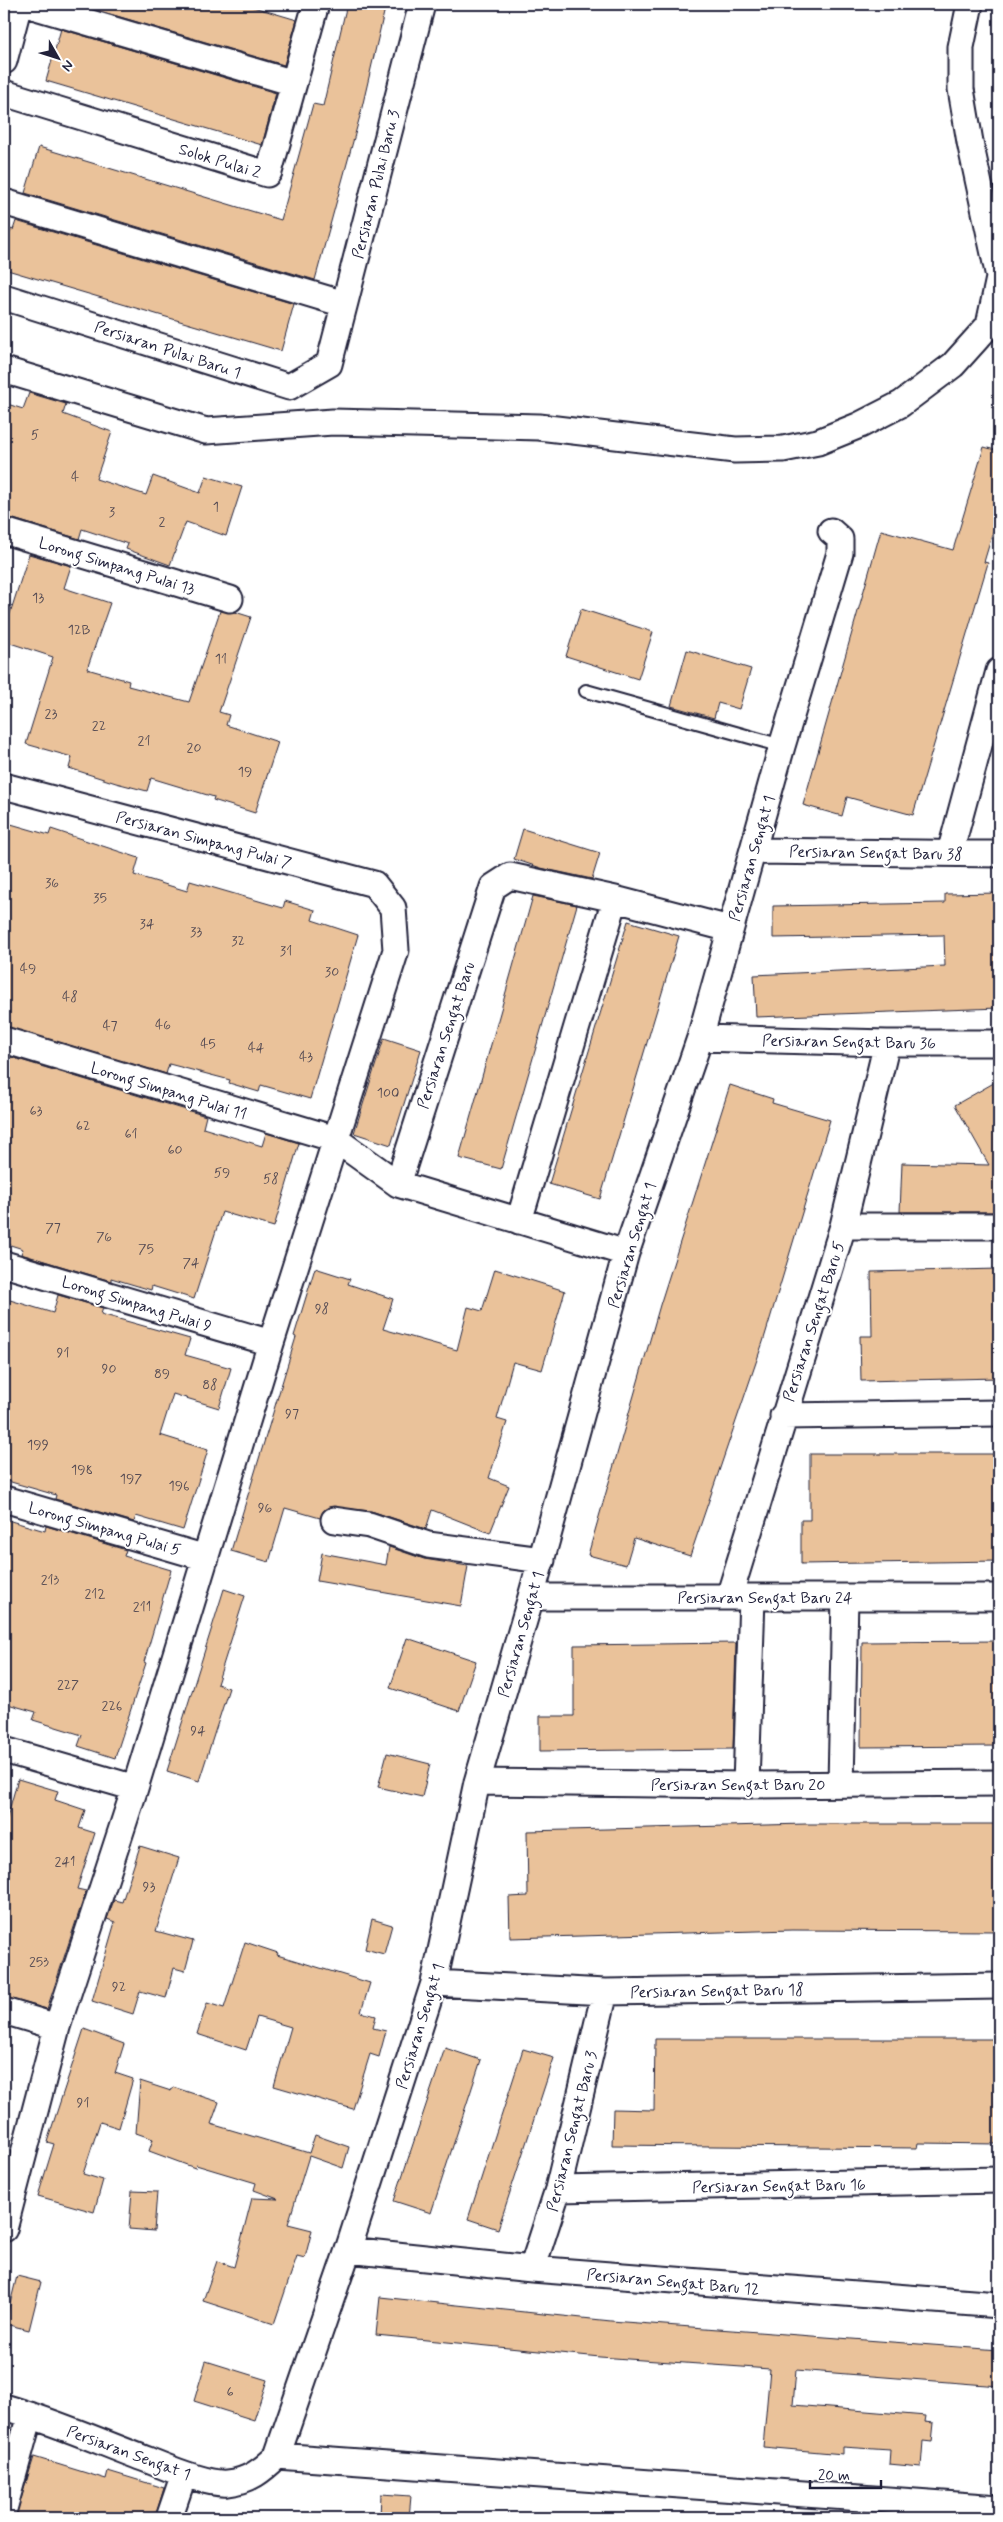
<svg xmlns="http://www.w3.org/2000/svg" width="1003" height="2522" font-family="Mynerve,sans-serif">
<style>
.building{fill:#eac29a;stroke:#22223b}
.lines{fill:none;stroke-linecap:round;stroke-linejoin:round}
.service-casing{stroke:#22223b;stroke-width:16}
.minor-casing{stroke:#22223b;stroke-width:29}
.service{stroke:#fff;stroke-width:12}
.minor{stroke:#fff;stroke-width:25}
.labels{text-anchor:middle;stroke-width:4;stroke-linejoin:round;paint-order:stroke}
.number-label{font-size:14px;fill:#544a53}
.street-label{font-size:16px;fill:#22223b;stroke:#fff}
</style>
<rect width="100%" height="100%" fill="#fff"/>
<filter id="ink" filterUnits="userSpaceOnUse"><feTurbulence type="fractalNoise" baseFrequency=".02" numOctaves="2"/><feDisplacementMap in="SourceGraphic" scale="10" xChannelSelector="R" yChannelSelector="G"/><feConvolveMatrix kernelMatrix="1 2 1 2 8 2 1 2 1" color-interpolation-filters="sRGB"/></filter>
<g filter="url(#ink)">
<path class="building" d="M76 4H243L297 20 284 65Z
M347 4H386L360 116 315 280 25 193 39 147 281 220 313 104 323 106Z
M61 29 276 93 262 145 46 81Z
M16 221 294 304 281 351 4 269V252L11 229 13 230Z
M29 393 66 404 63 414 112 432 96 479 146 495 153 476 200 493 206 476 242 487 226 536 186 522 170 565 126 549 128 544 82 529 79 539 4 516V403L23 409Z
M984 447 999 451V512L984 562 988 563 913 815 847 797 842 816 803 805 881 530 953 550Z
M29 554 71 566 64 588 110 603 87 669 129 681 128 686 189 702 220 611 235 612 251 617 219 712 229 715 226 725 278 742 255 813 213 800 214 797 151 778 147 791 116 783 69 768 72 757 26 744 53 657 4 641V632Z
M581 609 653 632 638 679 566 656Z
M687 650 751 669 739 709 718 703 714 718 671 706Z
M4 822 49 835 51 829 139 858 134 875 187 891 190 881 283 908 285 901 315 910 312 920 358 935 310 1099 261 1085 259 1092 229 1083 230 1080 169 1064 166 1074 4 1026Z
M523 829 600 853 592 879 541 868 514 859Z
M999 893V1008L756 1017 754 975 945 966 944 935 773 938V906L945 903V894Z
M533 896 577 905 501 1169 459 1158Z
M628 921 679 936 600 1199 549 1184Z
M384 1038 421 1050 391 1145 354 1133Z
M4 1055 206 1116 203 1128 262 1146 266 1133 299 1143 274 1227 222 1212 194 1299 152 1286 151 1290 111 1278V1281L21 1254 23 1249 4 1243Z
M999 1080V1212H900L902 1163 989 1165 955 1105Z
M730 1085 773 1099 772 1103 830 1120 763 1342 690 1556 634 1538 626 1565 588 1555 660 1305Z
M315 1268 350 1279 348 1284 393 1299 383 1329 457 1350 468 1307 482 1311 495 1269 565 1291 542 1370 513 1362 497 1419 507 1422 489 1478 509 1486 490 1533 432 1510 426 1529 371 1511 329 1507 323 1511 320 1518 285 1508 269 1562 231 1551 296 1337 294 1336Z
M999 1269V1378L861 1381 860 1336H872L871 1272Z
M58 1295 103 1308 101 1314 190 1339 185 1355 231 1368 219 1408 173 1394 160 1435 208 1450 183 1530 136 1516 134 1522 55 1499 56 1495 4 1480V1322L10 1300 53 1313Z
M810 1454H999V1561L801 1564V1520H810Z
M4 1519 45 1531 46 1526 126 1550 124 1556 171 1570 144 1662 146 1663 115 1758 78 1746 82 1735 33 1720 36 1712 4 1703Z
M389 1547 424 1559 468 1566 461 1606 317 1581 322 1553 386 1565Z
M224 1589 245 1596 217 1684 229 1688 199 1781 167 1771Z
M407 1638 476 1661 459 1711 390 1688Z
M999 1641V1746L861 1747 862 1642Z
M736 1643 733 1749 540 1751V1716H574V1645Z
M387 1753 430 1764 422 1797 378 1787Z
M18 1779 58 1791 55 1800 85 1810 79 1828 95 1833 77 1889 86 1891 47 2009 4 1997V1828Z
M806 1824H999V1931L792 1930 510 1938 509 1897 528 1896 527 1831Z
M140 1846 179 1858 156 1931 193 1941 185 1971 174 1968 166 1998 140 1991 133 2014 92 2001 115 1922 107 1919 114 1900 122 1902Z
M372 1919 392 1925 384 1954 365 1949Z
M245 1942 278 1953 277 1955 370 1983 361 2012 376 2016 373 2028 386 2031 379 2057 370 2054 353 2109 274 2086 291 2027 257 2017 246 2050 197 2034 207 2003 224 2008Z
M84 2029 124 2044 115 2073 133 2079 119 2128 100 2122 83 2174 103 2180 94 2212 38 2196 54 2144 47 2142Z
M655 2039H999V2144L918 2143 917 2148 612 2145 613 2109 654 2110Z
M445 2048 481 2060 431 2213 394 2201Z
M523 2049 554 2058 498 2229 468 2219Z
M140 2081 171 2091 173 2087 219 2102 211 2124 309 2153 315 2135 349 2147 343 2168 309 2156 288 2224 312 2230 305 2258 297 2256 274 2324 203 2301 217 2261 234 2267 252 2198 278 2199 254 2190 256 2183 196 2165 195 2168 149 2151 153 2139 136 2133Z
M132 2191 157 2192 154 2231 129 2229Z
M17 2276 41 2282 29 2330 5 2324Z
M380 2297 611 2321 999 2350V2386L796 2370 793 2405 926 2416 925 2422 934 2423 932 2442 923 2441 921 2467 889 2464 890 2450 843 2447V2454L763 2447 770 2369 600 2357 376 2335Z
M206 2361 267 2380 254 2420 194 2401Z
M34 2457 106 2479 108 2471 164 2488 155 2518H15Z
M381 2494 411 2496 409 2518H380Z"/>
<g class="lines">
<defs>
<path id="service" d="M586 691 782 746"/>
<path id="minor" d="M26 4 294 83
M970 4 961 47V89L970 142 999 277
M4 61 19 4
M4 93 267 174 269 172 316 4
M4 202 344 304
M4 297 289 387 329 364 422 4
M4 370 206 431 333 422 539 427 735 450 783 449 818 442 860 425 901 404 953 365 989 325 999 278
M4 531 230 599
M4 786 374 884 393 908 396 950 271 1343 135 1788 57 2027 4 2229
M754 851 999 854
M950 853 999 671
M700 1038 887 1043H999
M4 1040 335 1139 398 1184 626 1253
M398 1184 493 887 510 876 615 899 730 929
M519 1221 615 899
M843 1226H999
M4 1264 271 1343
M783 1416 999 1413
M4 1499 206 1558
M334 1520 369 1525 428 1545 542 1560
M531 1597H999
M729 1597 843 1226 887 1043
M4 1750 135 1788
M477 1782 746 1785 999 1783
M841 1784 845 1597
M746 1785 752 1597
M434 1983 605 1992 999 1986
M4 2011 57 2027
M558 2189 999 2180
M348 2250 532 2269 999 2305
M532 2269 558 2189 605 1992
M4 2407C53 2421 100 2442 148 2460 168 2468 207 2485 228 2483 249 2481 263 2470 277 2456L348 2250 434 1983 477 1782 531 1597 626 1253 700 1038 782 746 840 553V539L831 531
M277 2456 999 2508
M4 2509 30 2415
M169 2518 184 2474"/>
</defs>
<use href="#service" class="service-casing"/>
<use href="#minor" class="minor-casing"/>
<use href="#service" class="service"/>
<use href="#minor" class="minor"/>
</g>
</g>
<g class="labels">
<g class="number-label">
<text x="35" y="439">5</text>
<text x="75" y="481">4</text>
<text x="216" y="511">1</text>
<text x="112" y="516">3</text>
<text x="162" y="526">2</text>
<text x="38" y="602">13</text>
<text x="79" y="634">12B</text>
<text x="221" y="663">11</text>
<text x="51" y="718">23</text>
<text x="99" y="730">22</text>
<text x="144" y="745">21</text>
<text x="194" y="752">20</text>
<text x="245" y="776">19</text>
<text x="52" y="887">36</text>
<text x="100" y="902">35</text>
<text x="147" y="928">34</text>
<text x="196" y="936">33</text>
<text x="238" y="945">32</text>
<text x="286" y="955">31</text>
<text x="28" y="973">49</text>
<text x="332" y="976">30</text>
<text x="70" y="1001">48</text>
<text x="163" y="1029">46</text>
<text x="110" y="1030">47</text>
<text x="208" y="1048">45</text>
<text x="256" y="1052">44</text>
<text x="306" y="1061">43</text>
<text x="388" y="1097">100</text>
<text x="36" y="1115">63</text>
<text x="83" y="1130">62</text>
<text x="131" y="1138">61</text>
<text x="175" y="1154">60</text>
<text x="222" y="1177">59</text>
<text x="271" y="1183">58</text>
<text x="53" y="1232">77</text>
<text x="104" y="1241">76</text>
<text x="146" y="1253">75</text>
<text x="191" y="1267">74</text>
<text x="322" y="1313">98</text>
<text x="63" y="1357">91</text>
<text x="109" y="1373">90</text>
<text x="162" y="1378">89</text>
<text x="210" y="1389">88</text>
<text x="292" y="1418">97</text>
<text x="38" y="1449">199</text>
<text x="82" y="1474">198</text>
<text x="131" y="1483">197</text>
<text x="179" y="1490">196</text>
<text x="265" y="1512">96</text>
<text x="50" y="1584">213</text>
<text x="95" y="1598">212</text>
<text x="142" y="1611">211</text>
<text x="68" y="1689">227</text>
<text x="112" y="1710">226</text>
<text x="198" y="1735">94</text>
<text x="65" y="1866">241</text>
<text x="149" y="1891">93</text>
<text x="39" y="1966">253</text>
<text x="119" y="1991">92</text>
<text x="83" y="2107">91</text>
<text x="230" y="2396">6</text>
</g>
<g class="street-label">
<text transform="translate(220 160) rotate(17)" y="6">Solok Pulai 2</text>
<text transform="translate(375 184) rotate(-76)" y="6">Persiaran Pulai Baru 3</text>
<text transform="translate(168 349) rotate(18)" y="6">Persiaran Pulai Baru 1</text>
<text transform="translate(117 565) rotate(17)" y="6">Lorong Simpang Pulai 13</text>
<text transform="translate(204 839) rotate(15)" y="6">Persiaran Simpang Pulai 7</text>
<text transform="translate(876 852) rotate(1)" y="6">Persiaran Sengat Baru 38</text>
<text transform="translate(751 858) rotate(-74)" y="6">Persiaran Sengat 1</text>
<text transform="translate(445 1035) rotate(-72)" y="6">Persiaran Sengat Baru</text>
<text transform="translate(849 1041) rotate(1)" y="6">Persiaran Sengat Baru 36</text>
<text transform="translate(169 1090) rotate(17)" y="6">Lorong Simpang Pulai 11</text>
<text transform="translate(631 1245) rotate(-73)" y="6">Persiaran Sengat 1</text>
<text transform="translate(137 1303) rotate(17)" y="6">Lorong Simpang Pulai 9</text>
<text transform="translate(813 1321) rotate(-72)" y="6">Persiaran Sengat Baru 5</text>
<text transform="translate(105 1528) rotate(16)" y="6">Lorong Simpang Pulai 5</text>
<text x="765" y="1603">Persiaran Sengat Baru 24</text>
<text transform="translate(520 1634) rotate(-74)" y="6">Persiaran Sengat 1</text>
<text x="738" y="1790">Persiaran Sengat Baru 20</text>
<text transform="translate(717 1990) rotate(-1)" y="6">Persiaran Sengat Baru 18</text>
<text transform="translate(419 2026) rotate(-73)" y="6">Persiaran Sengat 1</text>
<text transform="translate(571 2131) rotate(-76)" y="6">Persiaran Sengat Baru 3</text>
<text transform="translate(779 2185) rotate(-1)" y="6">Persiaran Sengat Baru 16</text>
<text transform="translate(673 2281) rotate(5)" y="6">Persiaran Sengat Baru 12</text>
<text transform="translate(129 2452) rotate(20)" y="6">Persiaran Sengat 1</text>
</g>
</g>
<rect width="1003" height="2522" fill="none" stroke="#fff" stroke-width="20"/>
<rect x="10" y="10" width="983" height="2502" fill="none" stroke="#22223b" stroke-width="2" filter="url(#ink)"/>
<g transform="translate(58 58) rotate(129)" stroke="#ffffff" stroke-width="4" paint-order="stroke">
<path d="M0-4L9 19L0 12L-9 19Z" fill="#22223b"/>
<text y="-8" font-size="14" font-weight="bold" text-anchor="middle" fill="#22223b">N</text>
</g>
<path d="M810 2480v8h71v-8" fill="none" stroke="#22223b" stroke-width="2.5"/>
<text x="818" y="2480" font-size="15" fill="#22223b" stroke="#ffffff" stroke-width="4" paint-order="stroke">20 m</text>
</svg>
